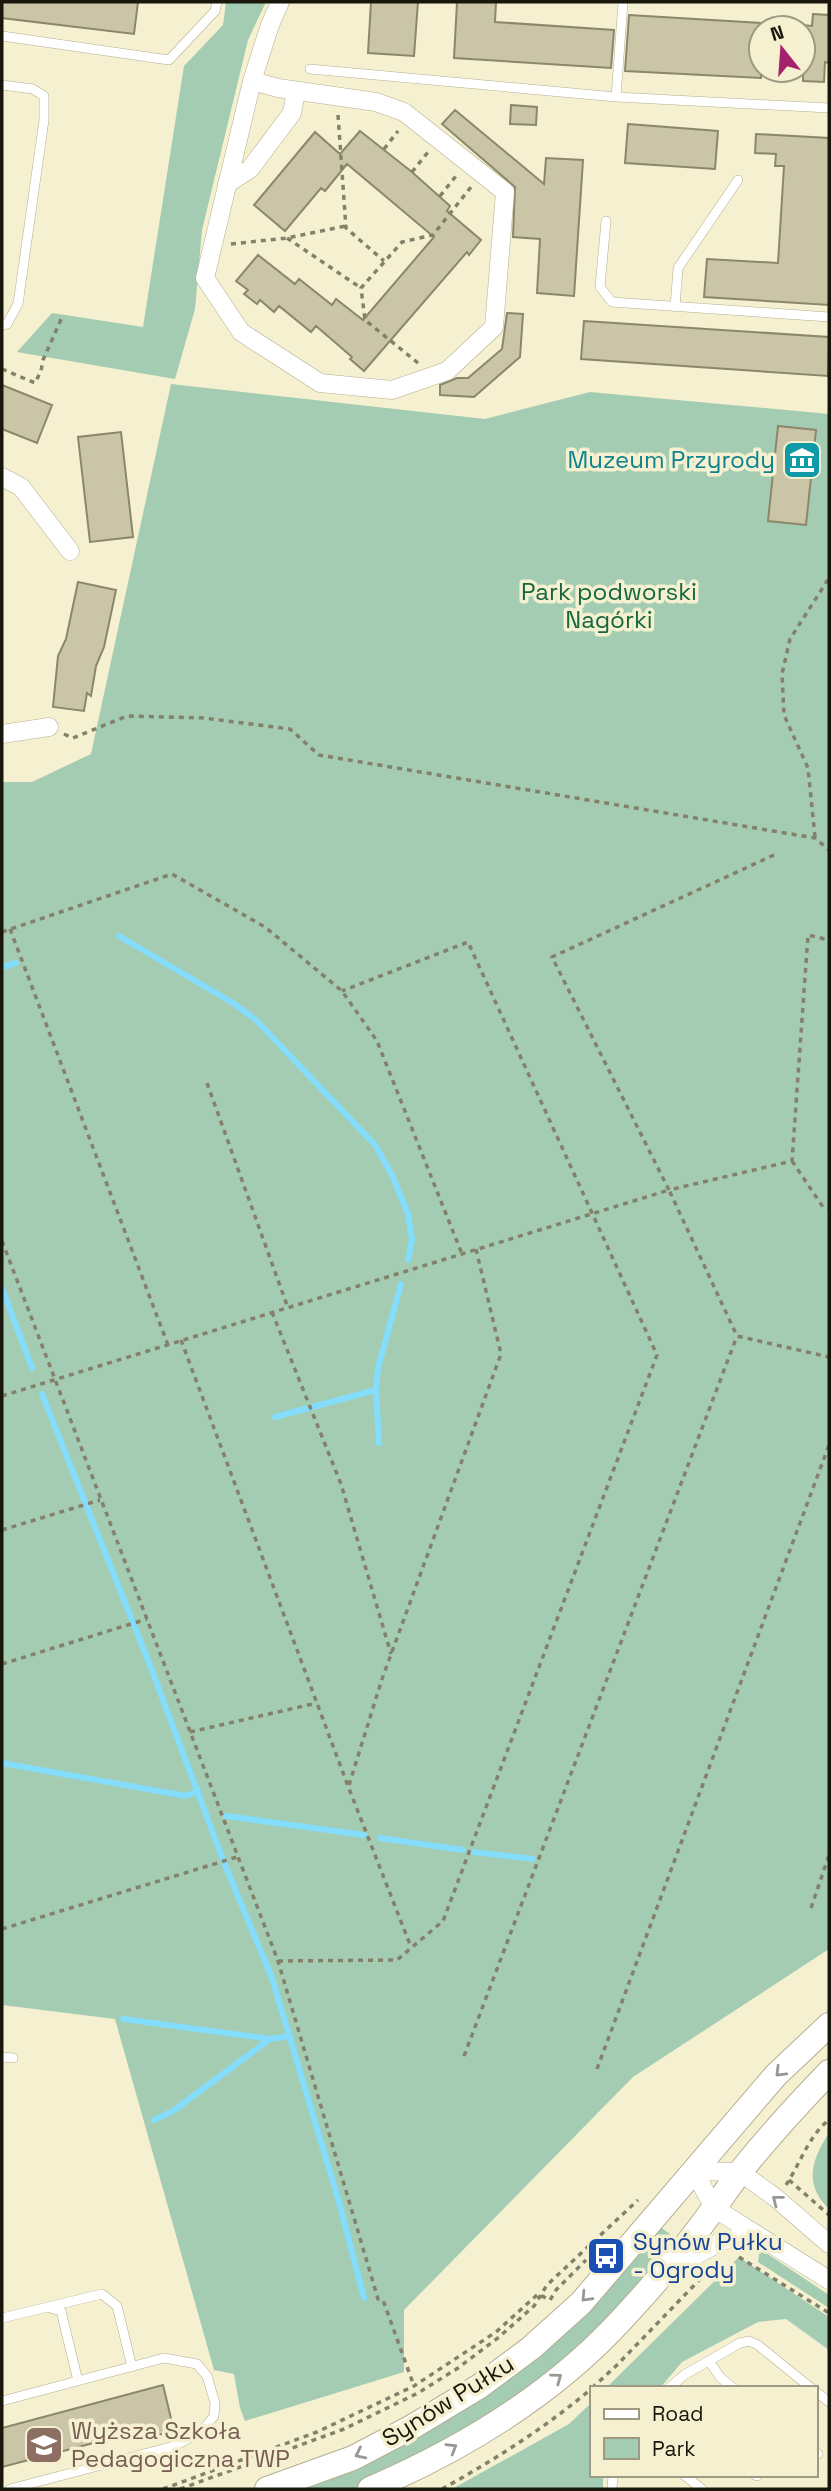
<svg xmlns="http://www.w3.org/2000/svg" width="831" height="2491" font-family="'Space Grotesk',sans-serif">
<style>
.green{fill:#a3ccb2}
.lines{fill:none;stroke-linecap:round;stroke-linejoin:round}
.stream{stroke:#84ddfc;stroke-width:6}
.building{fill:#cac5a7;stroke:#8c876a;stroke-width:2}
.lane-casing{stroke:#b4af91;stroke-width:10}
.street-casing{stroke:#b4af91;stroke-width:19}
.secondary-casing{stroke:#b4af91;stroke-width:26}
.path{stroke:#84816b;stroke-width:3.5;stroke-dasharray:5 5;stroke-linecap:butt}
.lane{stroke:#fff;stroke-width:9}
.street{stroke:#fff;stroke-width:18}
.secondary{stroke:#fff;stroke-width:24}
.oneway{stroke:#989792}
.labels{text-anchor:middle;stroke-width:7;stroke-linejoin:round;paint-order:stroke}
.culture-label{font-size:24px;fill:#0d838f;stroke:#f5f0d0;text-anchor:end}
.park-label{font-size:24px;fill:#156840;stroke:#f5f0d0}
.transit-label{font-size:24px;fill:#164399;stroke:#f5f0d0;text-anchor:start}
.street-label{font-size:24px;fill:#19170c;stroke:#f5f0d0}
.education-label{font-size:24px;fill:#785e54;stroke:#f5f0d0;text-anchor:start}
</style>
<rect width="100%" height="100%" fill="#f5f0d0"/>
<path class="green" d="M226 2H266L248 40 202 230 195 309 175 379 17 352 52 313 143 327 184 66 223 25Z
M171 384 485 419 590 392 829 414V1949L633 2077 404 2310V2372L245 2421 240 2408 234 2374 214 2370 115 2019 2 2005V782H32L91 754Z
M829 2133V2209C803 2184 812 2159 829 2133Z
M653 2221 685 2246 571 2369 370 2489H267L481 2386Z
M760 2249 829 2295V2308L758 2262Z
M739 2257 829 2317V2350L786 2319 758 2322 682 2362 660 2388H606Z
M591 2403V2475H603V2489H452L569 2424Z"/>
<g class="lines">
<path class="stream" d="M119 936 233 1003 256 1020 375 1145 392 1175 408 1214 412 1240 408 1260
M2 967 16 963
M2 1288 32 1368
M42 1394 151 1668 225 1865 272 1978 339 2202 364 2298
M275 1417 376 1390
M379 1443 376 1390 378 1368 401 1284
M2 1763 186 1796 198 1791
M226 1816 364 1835
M380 1838 463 1850
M473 1852 533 1859
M123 2019 270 2039 290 2036
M154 2120 173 2111 270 2039"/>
</g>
<path class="building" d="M2 2H138L134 34 2 18Z
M371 2H418L414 56 368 53Z
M457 2H496L495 22 614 30 611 68 454 58Z
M813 14 829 15V63L825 62 824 82 803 81V25L812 26Z
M629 15 761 23V78L625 71Z
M511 105 537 107 536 125 510 124Z
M455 110 544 184 546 158 583 160 574 296 537 293 540 239 513 237 515 187 442 124Z
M628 124 718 131 715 169 625 163Z
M360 131 412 172 450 206 447 211 481 240 469 255 467 252 364 371 350 359 352 357 316 326 311 332 279 306 274 312 260 300 257 304 244 294 248 290 236 281 258 255 295 284 299 279 332 305 336 299 363 320 434 237 347 164 325 191 321 188 285 231 254 205 315 132 340 154Z
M756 134 829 138V305L704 297 707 259 778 263 784 166H775L776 154 755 153Z
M507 313 523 314 520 357 474 397 440 395V385L457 378H468L502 349Z
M584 321 829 337 828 376 581 359Z
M2 385 52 405 37 443 2 429Z
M778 426 816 430 806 525 768 521Z
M121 432 133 537 90 542 78 437Z
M78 582 116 590 104 647 96 666 91 696 87 693 84 711 53 707 58 656 66 639Z
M163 2385 174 2431 138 2440 136 2432 2 2467V2428Z"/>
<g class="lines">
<defs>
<path id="lane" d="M2 36 169 60 215 11 217 2
M310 69 616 97 829 108
M2 85 33 89 44 96V120L18 304 7 324 2 325
M616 97 623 2
M606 221 600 287 612 302 829 317
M675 307 678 268 738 180
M2 2057 13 2058
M50 2308 61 2311 78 2381
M2 2318 102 2294 117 2306 132 2367
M709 2361 720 2377 733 2388
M669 2388 684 2375 740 2343 749 2341 758 2345 811 2388
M815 2391 829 2402
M2 2401 164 2358 197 2364 207 2376 215 2403 214 2416 200 2433 174 2446 10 2489
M815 2452 818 2454
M684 2475 702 2489
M755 2475 757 2476
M612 2489 613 2475"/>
<path id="street" d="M252 81 278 88 376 102 404 112 505 192 494 327 447 371 392 390 320 383 241 332 205 278 252 81 270 25 280 2
M227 184 250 169 292 113 296 91
M2 477 21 487 70 551
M2 734 49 727
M694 2171 714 2208 829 2280
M694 2171 740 2172 776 2198 829 2244
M672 2268 724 2240 759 2237"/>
<path id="secondary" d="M267 2489 353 2458 412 2427 480 2386 531 2348 581 2303 776 2075 829 2025
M370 2489C463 2449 555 2393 624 2317 648 2291 672 2264 693 2236 710 2215 724 2193 740 2172 768 2137 798 2104 829 2072"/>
</defs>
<use href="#lane" class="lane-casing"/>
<use href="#street" class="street-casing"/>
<use href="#secondary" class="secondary-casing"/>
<path class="path" d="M338 115 346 228 384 261
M384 149 398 131
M412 172 428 152
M440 196 456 176
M287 238 361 288
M231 244 287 238 346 226
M418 363 365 320 361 288 402 242 433 235 471 187
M2 369 35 383 41 371 43 360 63 315
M64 734 73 738 127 716 204 718 290 729 319 755 815 838 829 850
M815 837 808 768 784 715 782 674 790 639 829 578
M774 855 552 957 669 1190 792 1161 808 935 829 940
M10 929 168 1345
M2 932 172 874 265 927 342 991 377 1041 462 1254
M207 1083 288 1308
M792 1161 823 1207 829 1208
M2 1241 278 1961 378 2299 383 2300 414 2386
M272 1312 341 1484 391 1654
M181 1340 348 1786 411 1947
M2 1396 669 1190 737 1336 829 1357
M2 1530 100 1500
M2 1664 147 1619
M190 1732 317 1703
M349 1785 382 1679 501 1354 476 1249
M811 1908 829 1855
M2 1929 237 1857
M278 1961 397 1960 443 1921 657 1355 468 942 342 991
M464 2056 737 1336
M597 2069 829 1445
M789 2180 829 2215
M786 2185C800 2164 809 2135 829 2120
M739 2257 829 2313
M592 2388 617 2365 706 2273
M163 2489 317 2432 414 2386 496 2332 538 2294 550 2300 556 2290 586 2260
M180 2489 344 2429 418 2393 458 2368 499 2337 534 2306 547 2285 638 2200
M442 2489C494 2460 545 2428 591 2389"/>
<use href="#lane" class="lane"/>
<use href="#street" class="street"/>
<use href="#secondary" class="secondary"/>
</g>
<defs><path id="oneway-chevron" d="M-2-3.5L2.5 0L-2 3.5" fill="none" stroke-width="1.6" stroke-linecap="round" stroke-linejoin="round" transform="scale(1.75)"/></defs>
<g class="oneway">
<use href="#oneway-chevron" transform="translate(780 2072) rotate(135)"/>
<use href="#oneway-chevron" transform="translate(777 2200) rotate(-142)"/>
<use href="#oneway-chevron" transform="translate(586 2297) rotate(133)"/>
<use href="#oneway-chevron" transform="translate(557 2378) rotate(-36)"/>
<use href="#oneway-chevron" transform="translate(452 2448) rotate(-31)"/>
<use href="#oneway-chevron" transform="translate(360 2454) rotate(154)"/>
</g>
<defs>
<symbol id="museum-square" viewBox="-11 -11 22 22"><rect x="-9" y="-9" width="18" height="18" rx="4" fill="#0f9aa8" stroke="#f5f0d0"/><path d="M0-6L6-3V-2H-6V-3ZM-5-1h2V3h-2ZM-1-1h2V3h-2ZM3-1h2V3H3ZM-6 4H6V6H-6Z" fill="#fff"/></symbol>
<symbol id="bus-square" viewBox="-11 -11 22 22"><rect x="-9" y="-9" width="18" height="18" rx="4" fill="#1a4fb4" stroke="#f5f0d0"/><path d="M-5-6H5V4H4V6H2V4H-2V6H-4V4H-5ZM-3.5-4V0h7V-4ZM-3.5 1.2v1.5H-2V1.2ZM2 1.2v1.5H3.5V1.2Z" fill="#fff"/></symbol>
<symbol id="university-square" viewBox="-11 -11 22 22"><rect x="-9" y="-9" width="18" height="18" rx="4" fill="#8d6e63" stroke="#f5f0d0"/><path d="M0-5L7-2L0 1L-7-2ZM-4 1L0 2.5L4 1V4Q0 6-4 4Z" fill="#fff"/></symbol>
</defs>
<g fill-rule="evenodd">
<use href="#museum-square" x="780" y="438" width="44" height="44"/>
<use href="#bus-square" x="584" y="2234" width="44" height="44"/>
<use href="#university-square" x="22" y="2423" width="44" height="44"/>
</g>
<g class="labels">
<g class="culture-label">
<text x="775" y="468">Muzeum Przyrody</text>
</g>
<g class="park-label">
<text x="609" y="600">Park podworski<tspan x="609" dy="28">Nagórki</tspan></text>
</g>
<g class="transit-label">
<text x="633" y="2250">Synów Pułku<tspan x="633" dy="28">- Ogrody</tspan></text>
</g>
<g class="street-label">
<text transform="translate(448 2401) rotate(-32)" y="8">Synów Pułku</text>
</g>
<g class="education-label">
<text x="71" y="2439">Wyższa Szkoła<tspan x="71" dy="28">Pedagogiczna TWP</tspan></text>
</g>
</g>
<rect width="831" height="2491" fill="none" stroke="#19170c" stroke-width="7"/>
<rect x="590" y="2386" width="228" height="91" fill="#f5f0d0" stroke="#9d9982" stroke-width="2"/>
<rect x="604" y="2409" width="35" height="10" fill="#ffffff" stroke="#9d9982" stroke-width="2"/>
<text x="652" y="2421" font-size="21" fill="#19170c">Road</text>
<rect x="604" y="2438" width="35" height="21" fill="#a3ccb2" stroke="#9d9982" stroke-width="2"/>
<text x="652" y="2456" font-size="21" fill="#19170c">Park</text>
<g transform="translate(782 49) rotate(343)"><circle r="33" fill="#f5f0d0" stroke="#9d9982" stroke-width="2"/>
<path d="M0-5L12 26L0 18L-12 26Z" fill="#a5216d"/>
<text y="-10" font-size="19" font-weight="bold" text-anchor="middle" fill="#19170c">N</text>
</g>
</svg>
